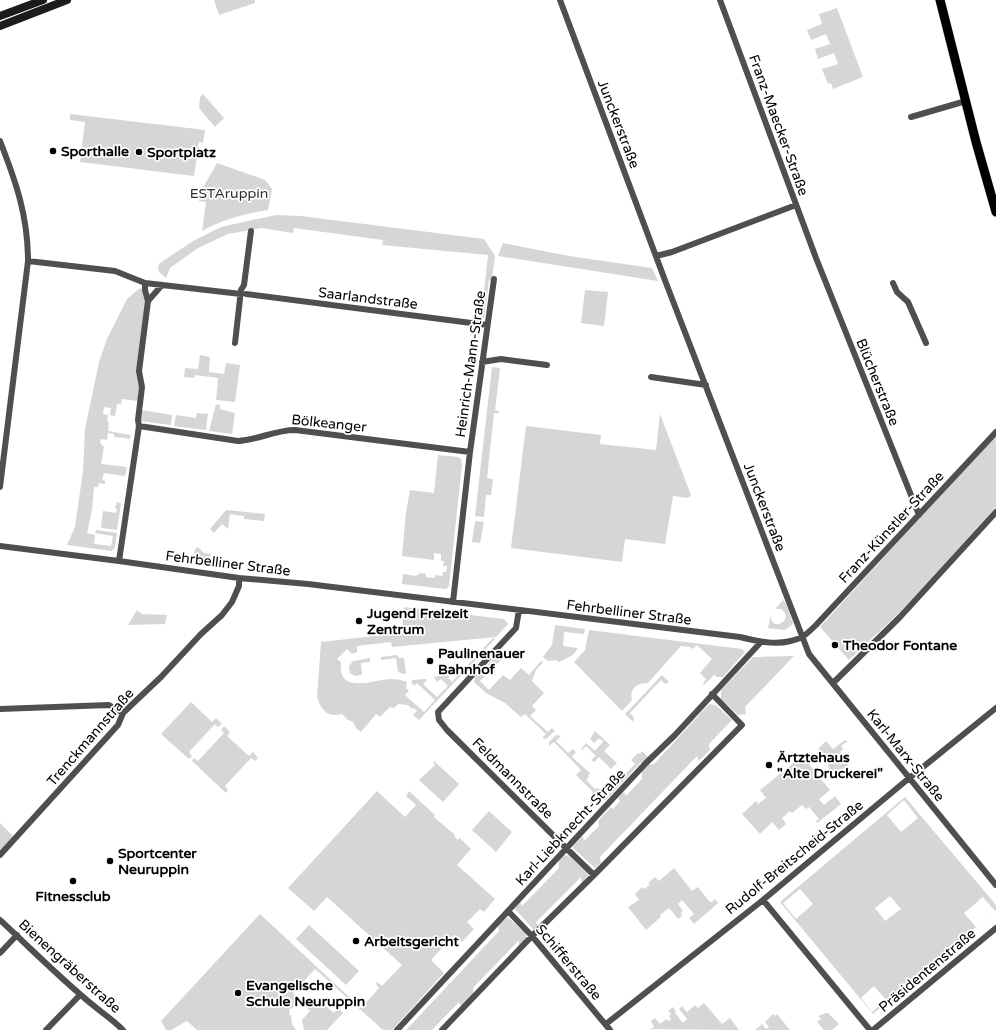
<svg xmlns="http://www.w3.org/2000/svg" width="996" height="1030" font-family="'Varela Round',sans-serif">
<style>
.green{fill:#d6d6d6;fill-rule:evenodd}
.lines{fill:none;stroke-linecap:round;stroke-linejoin:round}
.primary-casing{stroke:#dbdbdb;stroke-width:10}
.minor{stroke:#4f4f4f;stroke-width:6}
.secondary{stroke:#1c1c1c;stroke-width:8}
.primary{stroke:#000;stroke-width:9}
.poi-dot{fill:#000;stroke:#fff;stroke-width:1.5}
.labels{text-anchor:middle;stroke-width:3.5;stroke-linejoin:round;paint-order:stroke}
.street-label{font-size:14px;fill:#000;stroke:#fff}
.poi-label{font-size:14px;font-weight:bold;fill:#000;stroke:#fff;text-anchor:start}
.park-label{font-size:14px;fill:#2d2d2d;stroke:#fff}
</style>
<rect width="100%" height="100%" fill="#fff"/>
<path class="green" d="M214 0H255V3L219 15Z
M837 8 863 77 833 89 831 83 828 84 822 69 838 64 834 53 818 59 815 49 830 44 826 34 811 40 807 30 822 24 819 14Z
M203 94 224 118 215 127 199 108 200 97Z
M70 114 205 130 203 143 199 142 194 176 80 162 85 122 70 120Z
M217 163 265 180 272 189 268 210C244 214 223 219 202 231L206 202 199 201 201 191Z
M276 215 301 216 484 239 495 256 492 280H489L484 319 481 318 488 255 382 245 383 240 294 228 293 233 261 228 228 234 198 248 170 268 166 278 159 272 158 266 160 263 193 241 221 227Z
M503 243 569 256 652 268 658 281 498 256Z
M140 288 144 290 147 302 138 401 122 399 121 404H117L115 416 110 415 111 408 104 407 103 414 108 415 107 422H109L108 431 131 435 130 439 125 438 114 437V434L108 433 107 440 101 439 100 443 104 447 101 464 127 467 125 476 104 473 102 480 105 481V484L99 483 98 487H94L92 510 87 533 95 535 94 544 111 546 113 536 95 533 96 530 117 533 115 547 112 551 67 545 75 527 83 471 85 429 99 362 107 339 127 299Z
M585 290 608 292 604 326 581 323Z
M200 355 210 357 209 372 224 374 226 363 240 365 235 402 216 400 218 378 195 375 194 378 184 377 185 368 198 369Z
M492 367 500 368 495 410 499 411V413H494L487 478 493 479 491 495H486L484 517 475 516Z
M216 404 220 405V409L235 413 232 434 209 431Z
M141 410 172 415 171 425 140 421Z
M197 413 206 414 208 413 206 430 174 426 176 415 196 418Z
M660 414 691 495 688 498 673 496 665 544 625 539 622 562 511 548 526 426 601 435 600 444 656 450Z
M996 435V507L901 611 849 660 820 627Z
M438 455 458 457 461 459 462 465 449 586 446 589 402 584 403 574 416 576 420 573 426 574V577L435 578V575L442 576 443 572H446L447 566H443L444 561H441V554L434 553V560L402 556 406 512 410 490 434 493Z
M117 502 121 503 117 530 102 528 101 527 103 511 116 513 117 509 115 508Z
M226 510 265 514 264 521 244 519V516L230 514 228 529 222 524 214 533 210 529Z
M475 521 484 522 480 543 472 542Z
M198 547 204 553 211 554 210 558 219 560 218 564 193 561 195 549Z
M783 600 787 605 793 624 785 630 768 628 771 614V620L775 624C785 625 790 615 781 609H777L776 608Z
M404 607 504 619 508 624 496 637 392 647 391 642 357 646V652L352 654 347 649 337 659 341 662C337 695 373 680 391 679 397 679 402 680 407 682L406 688 409 691 405 695 424 712 435 700 417 683 414 686 411 682 413 680 426 679 427 680 423 684 437 697 448 686 441 679 437 682 434 677 452 674 448 678 452 682 491 640 493 638 495 639 419 720 413 715 417 711 414 708 412 709 408 705 398 704 394 708 390 707 380 717 376 714 361 732 356 728 353 722 348 720 342 714C328 718 320 710 317 696L321 642 402 633Z
M137 610 142 614 167 615 165 624 128 625Z
M555 625 585 629 584 634 564 632 563 646 578 648 573 655 559 662 556 660 548 661 543 657 552 645Z
M589 630 742 649 745 652 723 677H717L714 675 704 685 703 684 706 679 700 673 712 659 697 645 693 649 690 647 681 646 648 683C637 682 629 689 632 700L623 710H621L574 662 585 650Z
M396 655 398 656 399 658H404L406 673 404 674 398 672 396 658 381 660V657Z
M794 656 745 707 746 714 738 715 721 699V690L753 657Z
M495 657 501 660 480 681 489 690 503 675 510 680 521 668 529 675 541 661 543 662 536 670 532 681 544 693 532 706 536 710 530 716 548 732 552 728 555 731 546 739 542 738 546 734 525 714 521 717 505 703 486 693 474 682 475 678Z
M370 658V662L361 663 362 675 355 676 350 673 349 666 353 661Z
M662 675 669 682 666 684 661 680 630 713 634 718 633 722 625 714Z
M191 702 212 722 216 718 222 724 218 727 215 724 189 752 192 756 189 759 161 734Z
M709 704 716 705 732 720 709 744 710 750 699 761 697 756 600 857 601 863 595 868 574 849 573 846 583 836 584 841 599 826 598 821 611 807 613 809 620 801 618 798 624 792 626 796 642 779V771L648 765 654 764Z
M224 726 230 732 227 736 249 756 253 752 258 758 255 761 251 758 225 786 228 790 226 793 192 761 194 758 198 761 224 733 221 730Z
M595 731 610 745 604 751 617 763 611 769 599 757 594 762 591 760 596 756 586 746 582 750 581 749 586 743 595 751 602 743 603 741 600 739H598L594 743 590 739Z
M556 735 561 736 556 741 568 753 573 749 576 752 572 757 590 773 588 776 589 777 586 780 595 789 598 788 605 795 635 764 631 760 638 753 640 754 642 751 649 758 643 764 641 762 606 800H601L576 775 581 770 554 742 549 746V742Z
M845 740 848 741 841 746 843 749 840 752 849 764 837 774 838 776 835 778 829 769 828 761 818 749 826 741 833 749Z
M802 756 830 790 819 799 824 805 835 796 841 804 817 823 816 821 819 819 809 807 806 809 802 805 792 813 790 811 782 818 786 824 779 830 772 822 760 834 742 814 756 801 758 804 766 798 760 790Z
M434 761 459 784 443 802 419 780 435 765 433 762Z
M377 791 405 817 416 805 406 796 409 791 435 815 434 817 455 835 454 836 458 840 460 838 471 849 457 865 495 899 484 912 480 909 467 922 474 929 462 942 454 935 431 960 444 973 392 1030H385L384 1029 383 1030 315 969 293 993 298 998 292 1009 290 1008 289 1015H291L292 1024 296 1030H197L187 1021 171 1030H166L161 1021 260 914 361 1008 379 988 376 984 377 982 382 986 402 965 327 897 314 911 288 888Z
M905 797 996 905V910L873 1014 780 902ZM904 800 918 818 901 832 887 815ZM800 889 813 904 796 919 783 903ZM890 896 901 909 885 921 875 908ZM983 897 995 911 976 927 964 913ZM874 986 886 1000 872 1012 861 998Z
M489 811 512 832 496 852 472 830Z
M0 823 13 836 0 851Z
M564 855 569 856 589 874 582 883 581 877 536 922 538 927 536 929H533L514 908 520 901 522 906 559 868V860Z
M674 868 692 891 698 887 709 901 712 902 715 899 718 903 694 924 689 918 694 914 682 900 678 904 683 911 681 912 682 916 678 919 669 908 660 915 661 917 646 930 628 907 639 900 635 894 642 887 644 889 650 885 648 883 655 877 659 881Z
M507 917 526 933C527 939 524 942 519 946V940L473 988 474 994 461 1006 459 1002 432 1030H406L499 931 498 925 504 919Z
M309 925 359 971 346 985 296 939Z
M316 998 334 1013 338 1008 343 1013 327 1030H304L302 1020 310 1011 299 1000 300 999 308 1006Z
M704 1003 722 1024 730 1018 739 1030 650 1029 654 1027 651 1021 655 1018 660 1024 666 1019 668 1021 671 1019 669 1016 671 1014 668 1011 673 1007 676 1012 675 1013 683 1023 687 1019 679 1009 682 1006 687 1012 695 1005 698 1008Z
M826 1013H828L839 1024 832 1030H824L817 1022 821 1019 818 1016Z
M773 1014 775 1016 777 1014 790 1030H755L762 1024 766 1029 769 1027 765 1022Z"/>
<g class="lines">
<defs>
<path id="primary" d="M940 0 976 142 996 212"/>
</defs>
<use href="#primary" class="primary-casing"/>
<path class="minor" d="M560 0 666 283 809 654 996 885
M720 0 816 258 919 515
M911 117 966 101
M0 141C16 182 28 216 28 261L0 487
M656 256 672 252 796 205
M28 261 115 271 145 283 241 294
M145 283V290L148 301
M893 283 897 292 908 302 926 343
M246 294 487 325
M235 343 241 290 244 285 251 231
M482 362 501 359 547 365
M651 377 706 385
M139 426 138 420 142 387 139 371 148 301 162 285
M0 546 119 561 239 578 308 584 740 637C760 642 782 647 802 637 807 634 812 629 816 625L996 432
M119 561 139 426 238 441C258 440 275 430 295 430L470 452
M453 602 470 452 494 279
M519 610 516 628 438 712 439 720 447 730 567 849 594 875
M833 683 900 617 996 512
M0 709 109 705 123 713
M0 855 118 725 123 713 161 677 201 634 222 615 232 602 239 586V578
M763 900 870 1030
M508 911 532 936 610 1030
M0 920C27 945 53 971 81 995 95 1008 110 1017 123 1030
M0 953 17 935
M606 1024 763 900 902 784 996 708
M46 1030 80 995
M397 1030 646 763 675 735 761 642
M442 1030 532 936 594 875 742 725 712 694
M873 1030 996 928"/>
<path class="secondary" d="M0 16 43 0
M0 26 67 0"/>
<use href="#primary" class="primary"/>
</g>
<g class="poi-dot">
<circle cx="53" cy="151" r="4"/>
<circle cx="139" cy="152" r="4"/>
<circle cx="359" cy="621" r="4"/>
<circle cx="835" cy="645" r="4"/>
<circle cx="430" cy="661" r="4"/>
<circle cx="769" cy="765" r="4"/>
<circle cx="110" cy="861" r="4"/>
<circle cx="73" cy="881" r="4"/>
<circle cx="356" cy="941" r="4"/>
<circle cx="238" cy="993" r="4"/>
</g>
<g class="labels">
<g class="street-label">
<text transform="translate(619 124) rotate(69)" y="5">Junckerstraße</text>
<text transform="translate(779 125) rotate(70)" y="5">Franz-Maecker-Straße</text>
<text transform="translate(368 298) rotate(7)" y="5">Saarlandstraße</text>
<text transform="translate(470 364) rotate(-82)" y="5">Heinrich-Mann-Straße</text>
<text transform="translate(878 382) rotate(68)" y="5">Blücherstraße</text>
<text transform="translate(329 423) rotate(6)" y="5">Bölkeanger</text>
<text transform="translate(765 507) rotate(69)" y="5">Junckerstraße</text>
<text transform="translate(891 527) rotate(-47)" y="5">Franz-Künstler-Straße</text>
<text transform="translate(228 563) rotate(7)" y="5">Fehrbelliner Straße</text>
<text transform="translate(629 612) rotate(7)" y="5">Fehrbelliner Straße</text>
<text transform="translate(90 737) rotate(-49)" y="5">Trenckmannstraße</text>
<text transform="translate(906 755) rotate(51)" y="5">Karl-Marx-Straße</text>
<text transform="translate(513 778) rotate(45)" y="5">Feldmannstraße</text>
<text transform="translate(570 827) rotate(-47)" y="5">Karl-Liebknecht-Straße</text>
<text transform="translate(794 857) rotate(-39)" y="5">Rudolf-Breitscheid-Straße</text>
<text transform="translate(569 962) rotate(50)" y="5">Schifferstraße</text>
<text transform="translate(70 966) rotate(42)" y="5">Bienengräberstraße</text>
<text transform="translate(927 970) rotate(-40)" y="5">Präsidentenstraße</text>
</g>
<g class="poi-label">
<text x="61" y="156">Sporthalle</text>
<text x="147" y="157">Sportplatz</text>
<text x="367" y="618">Jugend Freizeit<tspan x="367" dy="16">Zentrum</tspan></text>
<text x="843" y="650">Theodor Fontane</text>
<text x="438" y="658">Paulinenauer<tspan x="438" dy="16">Bahnhof</tspan></text>
<text x="777" y="762">Ärtztehaus<tspan x="777" dy="16">"Alte Druckerei"</tspan></text>
<text x="118" y="858">Sportcenter<tspan x="118" dy="16">Neuruppin</tspan></text>
<text x="73" y="901" text-anchor="middle">Fitnessclub</text>
<text x="364" y="946">Arbeitsgericht</text>
<text x="246" y="990">Evangelische<tspan x="246" dy="16">Schule Neuruppin</tspan></text>
</g>
<g class="park-label">
<text x="229" y="198">ESTAruppin</text>
</g>
</g>
</svg>
